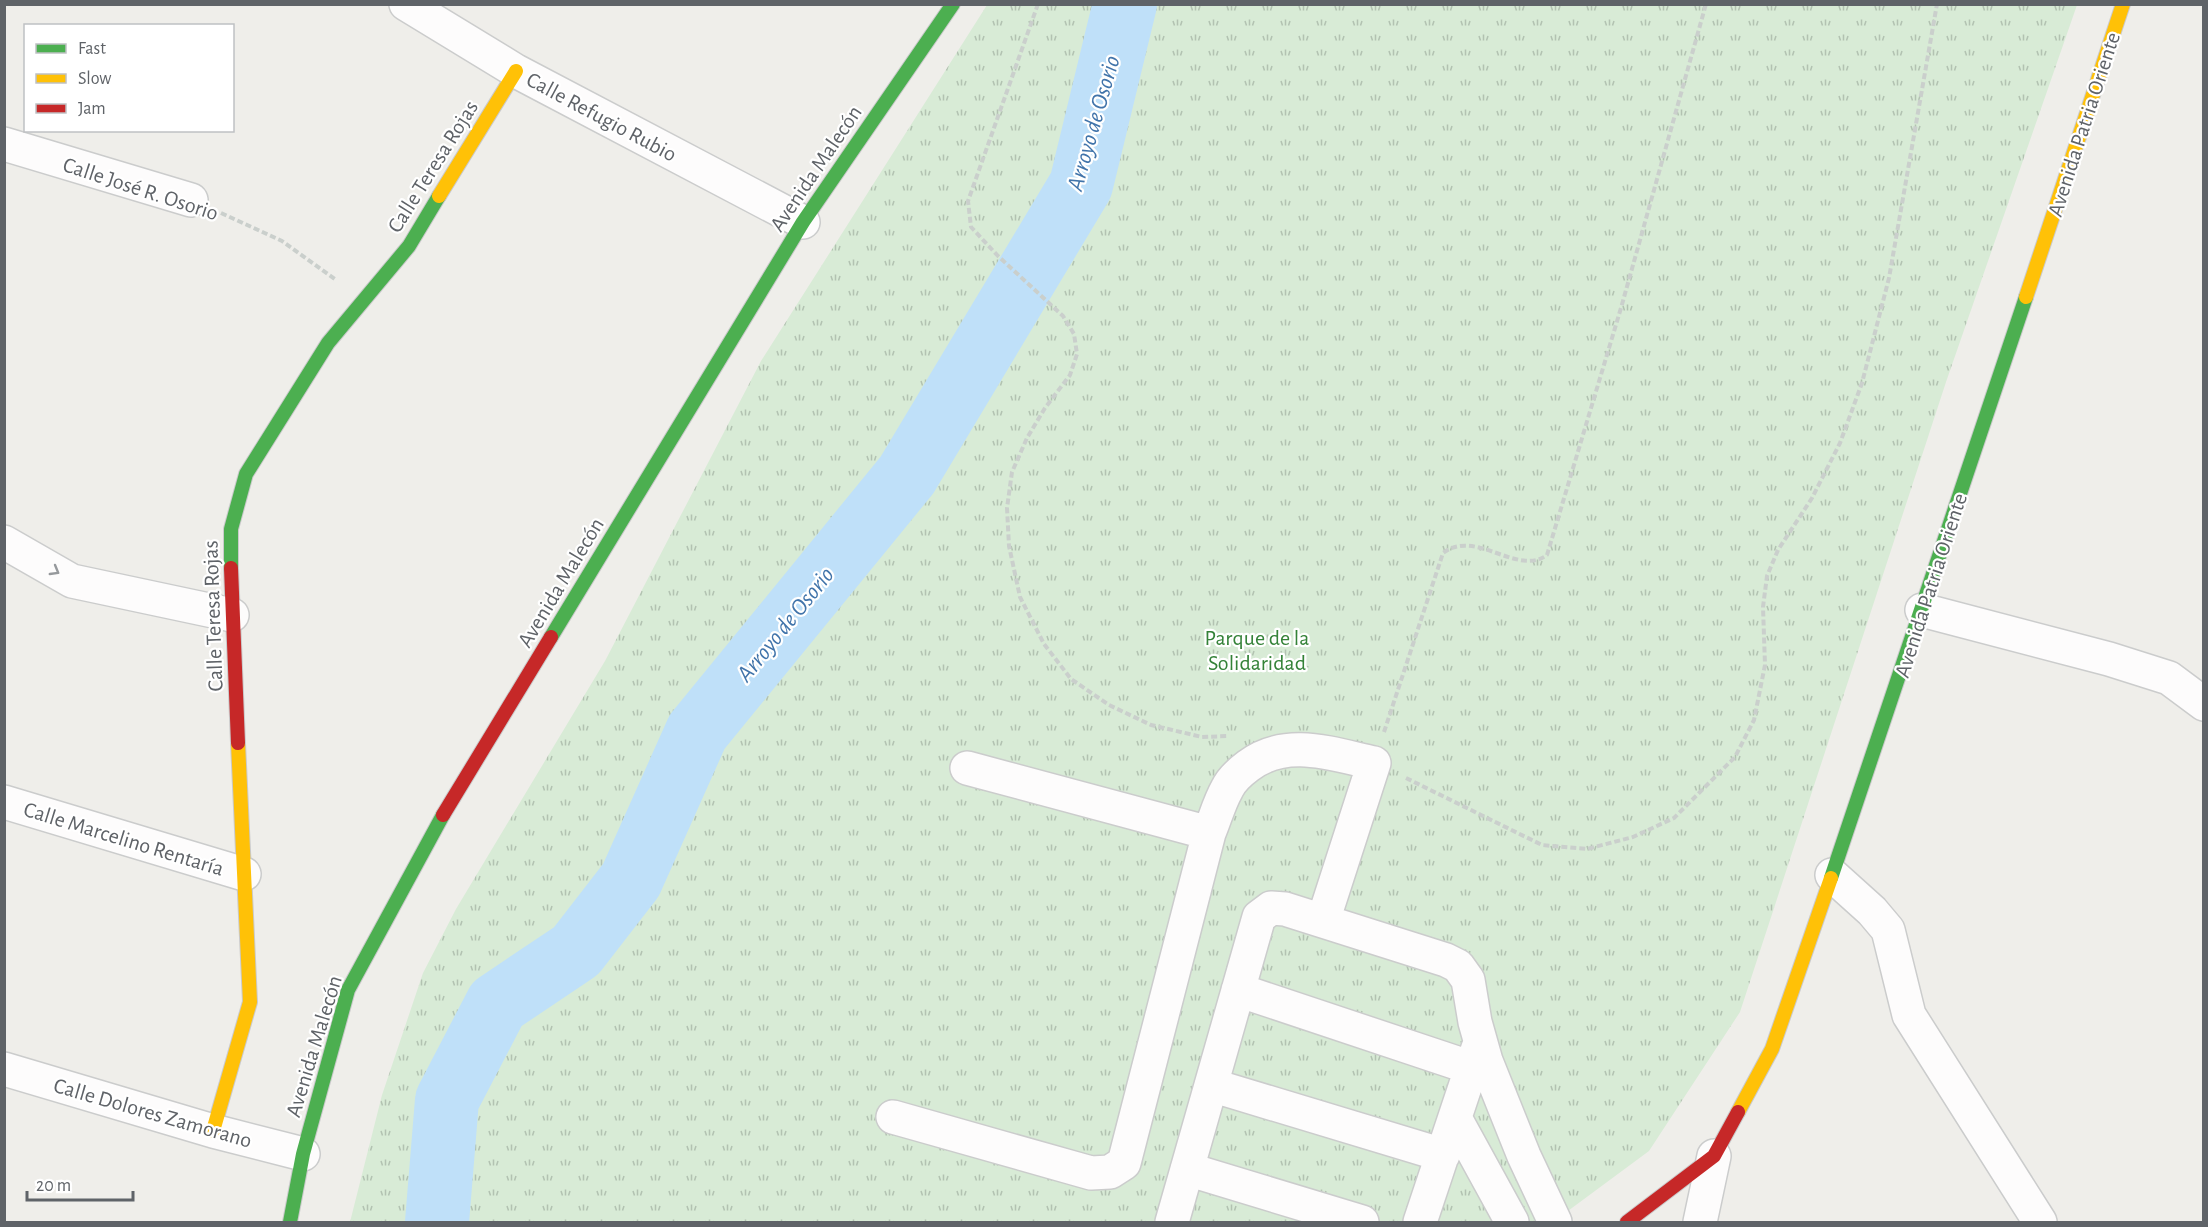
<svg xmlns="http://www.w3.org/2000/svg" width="2208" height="1227" font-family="'Alegreya Sans',sans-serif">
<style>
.park{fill:url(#park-tufts)}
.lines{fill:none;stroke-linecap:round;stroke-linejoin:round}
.river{stroke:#bfe0f9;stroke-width:64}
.street-casing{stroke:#cbcccc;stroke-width:36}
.fast-casing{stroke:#cacacb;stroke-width:16}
.slow-casing{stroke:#cacacb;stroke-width:16}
.jam-casing{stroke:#cacacb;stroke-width:16}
.path{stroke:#cacfcc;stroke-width:4;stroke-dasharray:6 3;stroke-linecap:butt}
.street{stroke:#fdfcfc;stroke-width:33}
.fast{stroke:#4caf50;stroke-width:14}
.slow{stroke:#ffc107;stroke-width:14}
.jam{stroke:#c62828;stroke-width:14}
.oneway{stroke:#96999c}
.labels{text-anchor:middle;stroke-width:4.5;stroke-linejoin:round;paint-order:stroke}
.street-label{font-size:22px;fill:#5f6368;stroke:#fff}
.park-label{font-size:22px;fill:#348238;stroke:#fff}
.water-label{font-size:24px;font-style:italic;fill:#4174aa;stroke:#fff}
</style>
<defs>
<pattern id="park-tufts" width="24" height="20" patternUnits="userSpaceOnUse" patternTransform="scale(1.5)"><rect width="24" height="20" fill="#d8ebd6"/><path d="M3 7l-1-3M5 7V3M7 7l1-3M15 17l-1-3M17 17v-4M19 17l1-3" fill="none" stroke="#b2c2b1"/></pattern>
</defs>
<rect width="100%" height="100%" fill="#efeeea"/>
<path class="park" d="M987 5H2077L1946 382 1740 1012 1649 1151 1553 1222H350L382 1095 423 973 456 909 605 661 761 361Z"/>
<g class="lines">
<path class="river" d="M437 1222 447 1100 497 1004 576 951 631 880 697 732 907 475 1081 185 1125 4"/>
<defs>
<path id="street" d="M406 4 516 71 803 222
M4 144 191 200
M4 542 72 581 232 615
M1922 610 2109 659 2169 678 2204 704
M967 768 1209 833
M4 802 244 874
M1832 875 1872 911 1888 930 1909 1015 2040 1222
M1238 990 1472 1068
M4 1069 213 1131 303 1154
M1211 1085 1443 1155
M893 1117 1091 1173 1110 1172 1124 1163 1209 833C1215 819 1219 803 1227 789 1231 780 1240 772 1248 766 1286 737 1332 754 1374 763L1323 921
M1455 1118 1512 1222
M1187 1169 1362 1222
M1172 1222 1259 917 1271 908 1285 909 1446 960 1458 966 1468 980 1475 1022 1486 1061 1524 1156 1555 1222
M1420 1222 1478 1048
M1700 1222 1714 1156"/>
<path id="fast" d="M231 568V529L246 474 328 343 409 246 439 196
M551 637 803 222 953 4
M1831 878 2026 297
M290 1222 303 1154 348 990 443 815"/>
<path id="slow" d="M439 196 516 71
M2026 297 2123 4
M1738 1112 1772 1049 1831 878
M213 1131 250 1002 238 743"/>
<path id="jam" d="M231 568 238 743
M443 815 551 637
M1627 1222 1714 1156 1738 1112"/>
</defs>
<use href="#street" class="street-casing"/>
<use href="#fast" class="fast-casing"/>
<use href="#slow" class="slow-casing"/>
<use href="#jam" class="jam-casing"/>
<path class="path" d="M1038 4 968 201 971 227 998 256 1063 316 1074 334 1077 354 1070 375 1045 408 1027 438 1012 472 1007 508 1009 546 1020 597 1044 644 1071 679 1109 705 1151 725 1202 737 1229 736
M221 213 282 241 336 280
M1384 732 1443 553C1476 528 1517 577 1547 555L1621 308 1706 4
M1406 778 1542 845 1587 849 1633 837 1674 818 1735 757 1754 720 1765 665 1763 607 1767 576 1778 550 1812 498 1840 443 1862 383 1889 278 1937 4"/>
<use href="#street" class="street"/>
<use href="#fast" class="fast"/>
<use href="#slow" class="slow"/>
<use href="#jam" class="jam"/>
</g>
<defs><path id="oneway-chevron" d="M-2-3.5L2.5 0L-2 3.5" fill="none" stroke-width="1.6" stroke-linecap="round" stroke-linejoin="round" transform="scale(1.5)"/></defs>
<use class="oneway" href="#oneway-chevron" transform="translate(55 571) rotate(30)"/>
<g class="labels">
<g class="street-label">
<text transform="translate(602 116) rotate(28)" y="8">Calle Refugio Rubio</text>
<text transform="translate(2083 124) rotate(-72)" y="8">Avenida Patria Oriente</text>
<text transform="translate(432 166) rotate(-58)" y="8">Calle Teresa Rojas</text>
<text transform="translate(815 168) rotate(-56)" y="8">Avenida Malecón</text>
<text transform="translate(141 188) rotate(18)" y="8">Calle José R. Osorio</text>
<text transform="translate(560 582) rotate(-59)" y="8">Avenida Malecón</text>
<text transform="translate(1930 585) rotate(-72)" y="8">Avenida Patria Oriente</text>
<text transform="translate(212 616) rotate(-92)" y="8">Calle Teresa Rojas</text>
<text transform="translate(124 838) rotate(17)" y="8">Calle Marcelino Rentaría</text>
<text transform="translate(313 1046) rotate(-73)" y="8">Avenida Malecón</text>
<text transform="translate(153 1112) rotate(16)" y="8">Calle Dolores Zamorano</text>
</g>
<g class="park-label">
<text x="1257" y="645">Parque de la<tspan x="1257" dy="25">Solidaridad</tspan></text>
</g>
<g class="water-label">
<text transform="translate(1093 123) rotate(-74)" y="8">Arroyo de Osorio</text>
<text transform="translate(785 624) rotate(-51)" y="8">Arroyo de Osorio</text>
</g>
</g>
<rect width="2208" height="1227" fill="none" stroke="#5f6368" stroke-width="12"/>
<rect x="24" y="24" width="210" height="108" fill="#ffffff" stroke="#bfc1c3" stroke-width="1.5"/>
<rect x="36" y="44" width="30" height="9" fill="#4caf50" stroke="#bfc1c3" stroke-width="1.5"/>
<text x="78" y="54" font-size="18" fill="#5f6368">Fast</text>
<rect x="36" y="74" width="30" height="9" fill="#ffc107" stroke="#bfc1c3" stroke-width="1.5"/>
<text x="78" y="84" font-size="18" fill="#5f6368">Slow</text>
<rect x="36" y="104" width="30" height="9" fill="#c62828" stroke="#bfc1c3" stroke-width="1.5"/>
<text x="78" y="114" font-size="18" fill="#5f6368">Jam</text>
<path d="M27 1191v9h106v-9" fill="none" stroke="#5f6368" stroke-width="3"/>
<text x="36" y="1191" font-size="18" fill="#5f6368" stroke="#ffffff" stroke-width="4.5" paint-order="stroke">20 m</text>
</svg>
